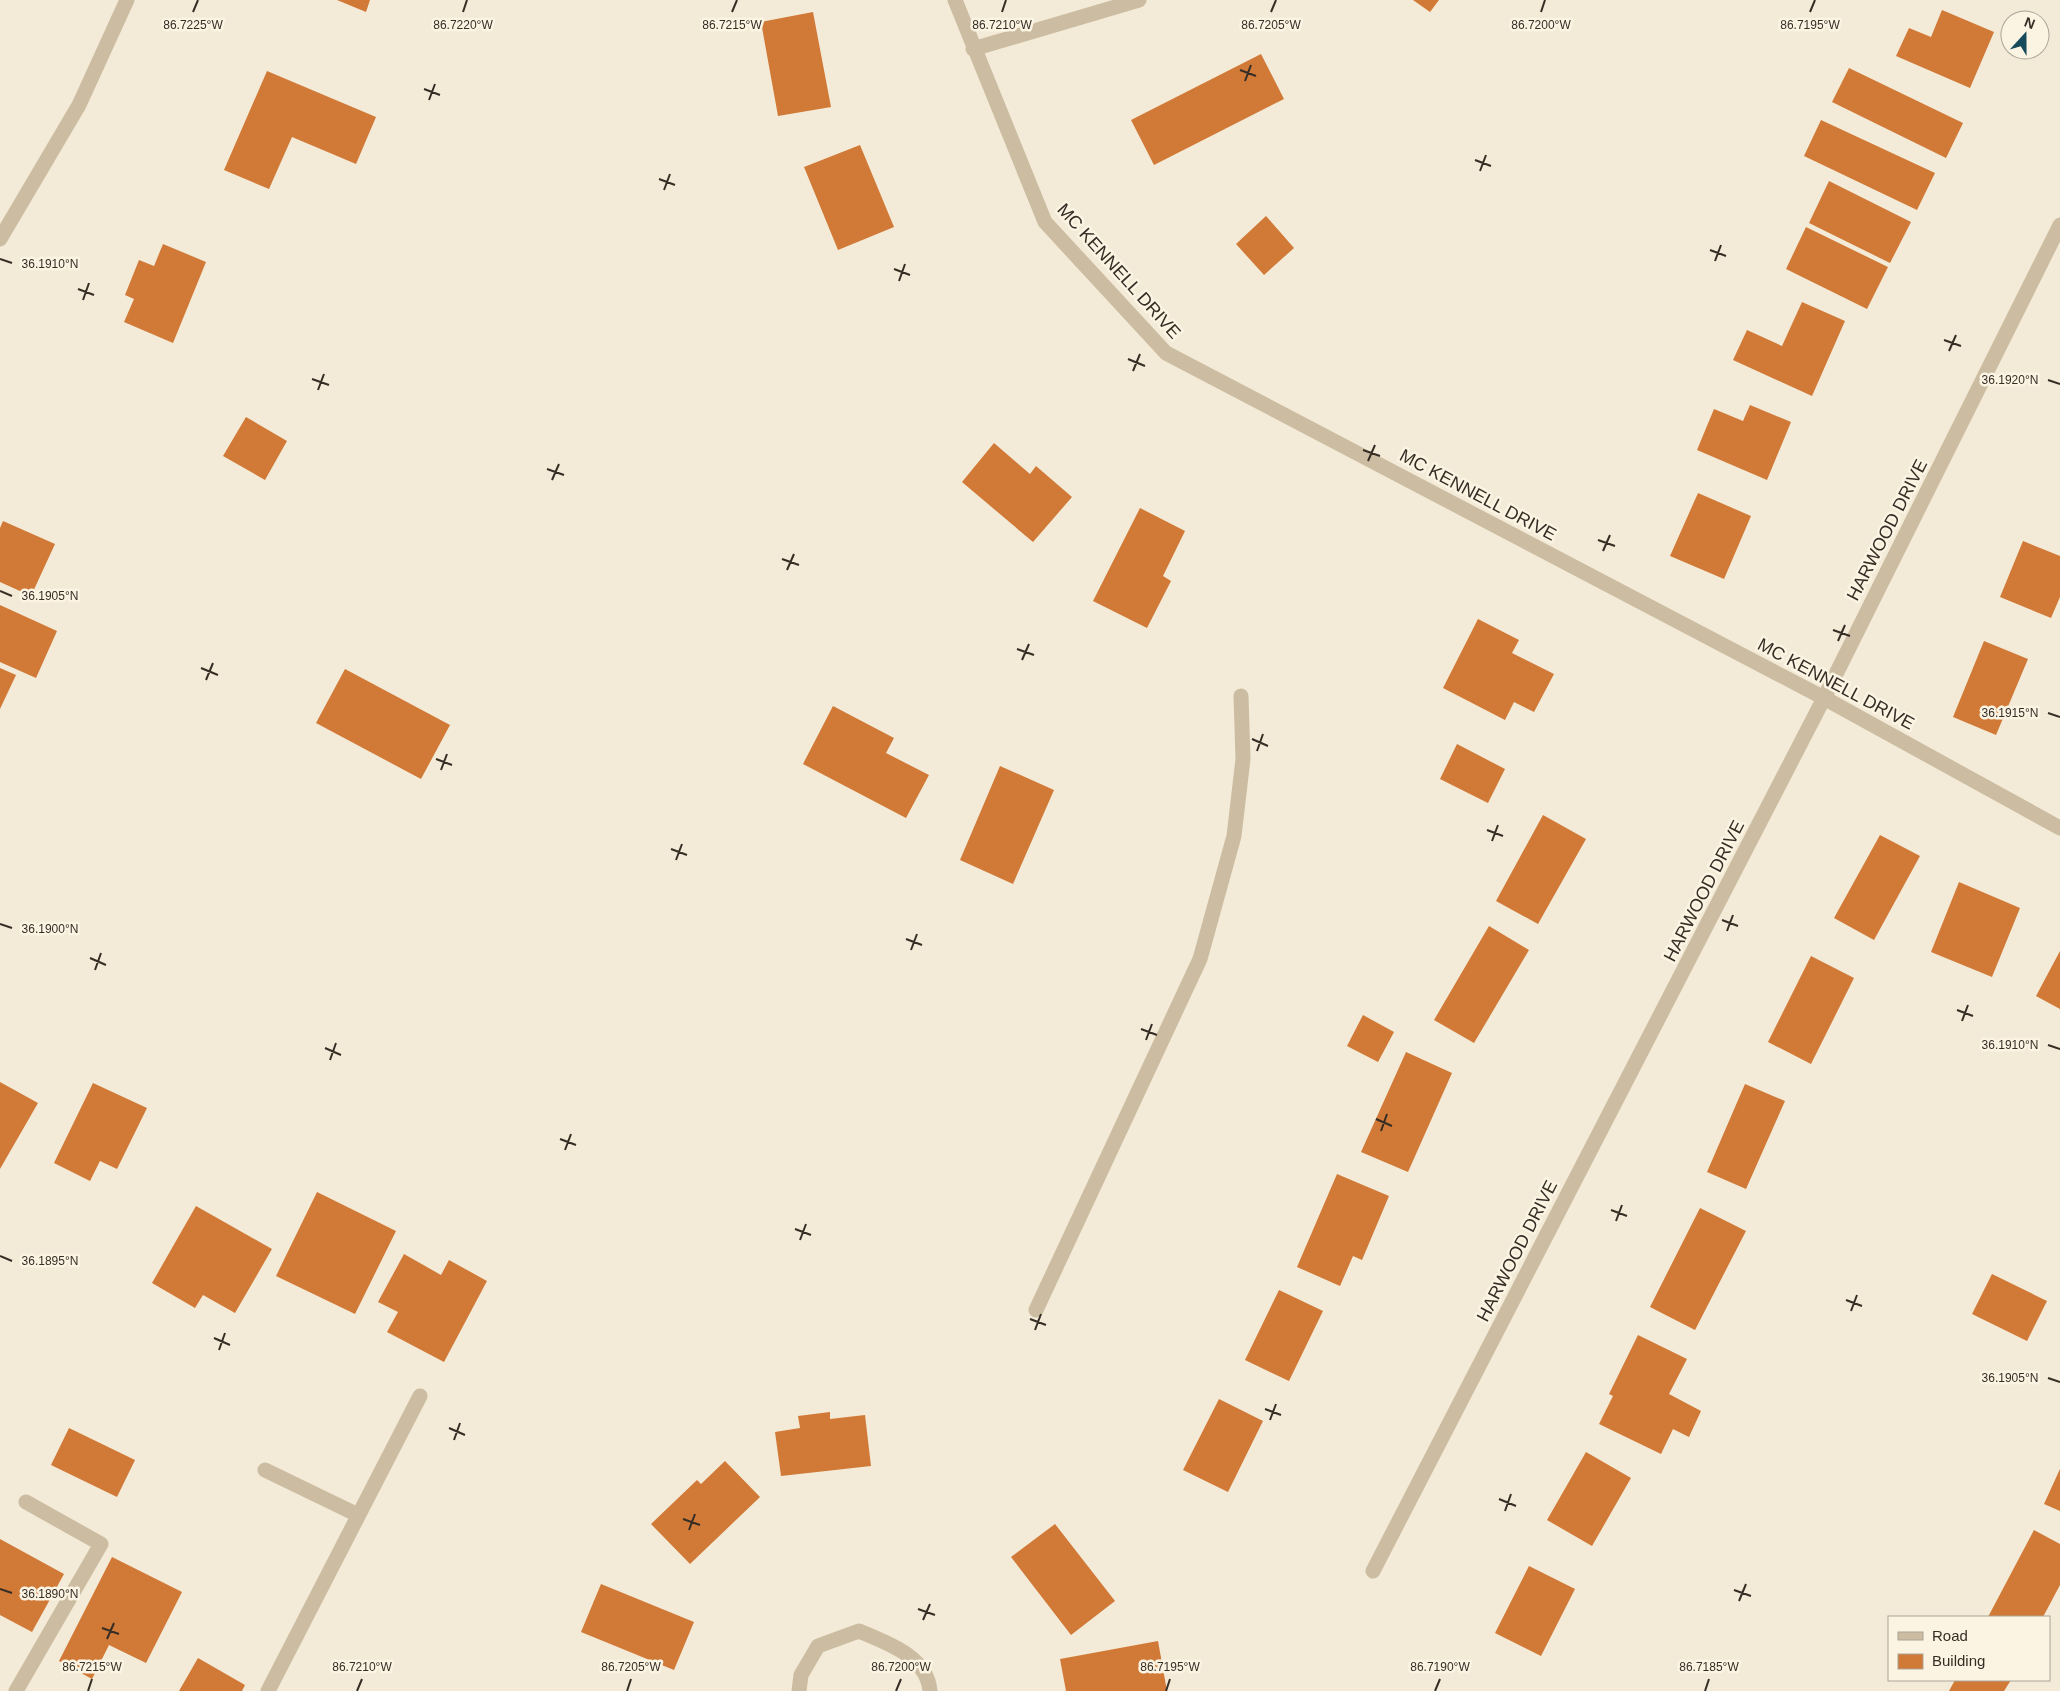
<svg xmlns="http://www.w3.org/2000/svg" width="2060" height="1691" font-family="Arial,sans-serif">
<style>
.building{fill:#d17937}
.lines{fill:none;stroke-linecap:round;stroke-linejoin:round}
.lane{stroke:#ccbda2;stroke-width:15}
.street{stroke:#ccbda2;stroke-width:15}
.ticks{fill:none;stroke:#362d25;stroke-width:2}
.labels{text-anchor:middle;stroke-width:5;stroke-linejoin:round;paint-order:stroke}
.street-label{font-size:18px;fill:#362d25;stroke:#fbf4e3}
.ticks-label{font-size:12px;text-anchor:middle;fill:#362d25;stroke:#fbf4e3;stroke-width:5;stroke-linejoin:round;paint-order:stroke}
</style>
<rect width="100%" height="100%" fill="#f3ebd7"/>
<path class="building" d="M337 0H370L366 12Z
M1413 0H1439L1430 12Z
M1942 10 1994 32 1970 88 1896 56 1909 28 1931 37Z
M813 12 831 107 778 116 761 22Z
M1261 54 1284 99 1154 165 1131 120Z
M1849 68 1963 123 1946 158 1832 102Z
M267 71 376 117 356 164 292 137 269 189 224 170Z
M1821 120 1935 173 1917 210 1804 156Z
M860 145 894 227 838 250 804 167Z
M1829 181 1911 222 1890 263 1809 223Z
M1266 216 1294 248 1264 275 1236 244Z
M1806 227 1888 267 1867 309 1786 269Z
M163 244 206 262 173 343 124 322 134 299 125 295 139 260 154 266Z
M1802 302 1845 321 1812 396 1733 360 1747 330 1782 346Z
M1750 405 1791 422 1767 480 1697 450 1714 409 1743 421Z
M246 417 287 441 265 480 223 456Z
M994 443 1030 474 1036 466 1072 497 1033 542 962 482Z
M1698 493 1751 516 1724 579 1670 556Z
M1140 508 1185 531 1163 576 1171 581 1147 628 1093 601Z
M3 521 55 544 31 596 0 582V528Z
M2023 541 2060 556V597L2051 618 2000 597Z
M0 605 57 631 36 678 0 662Z
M1478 619 1519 640 1512 653 1554 674 1534 712 1514 702 1505 720 1443 688Z
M1984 641 2028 659 1996 735 1953 717Z
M0 668 16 675 0 709Z
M345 669 450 725 421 779 316 723Z
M833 706 894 738 886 753 929 775 906 818 803 764Z
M1457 744 1505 769 1488 803 1440 779Z
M1000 766 1054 790 1013 884 960 860Z
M1543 815 1586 839 1538 924 1496 901Z
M1880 835 1920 856 1874 940 1834 918Z
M1959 882 2020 908 1992 977 1931 952Z
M1489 926 1529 950 1474 1043 1434 1020Z
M2060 951V1009L2036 996Z
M1811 956 1854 978 1811 1064 1768 1042Z
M1363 1015 1394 1032 1378 1062 1347 1046Z
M1406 1052 1452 1073 1408 1172 1361 1152Z
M0 1082 38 1103 0 1169Z
M93 1083 147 1108 117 1169 100 1161 90 1181 54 1163Z
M1745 1084 1785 1101 1746 1189 1707 1172Z
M1337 1174 1389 1196 1362 1260 1353 1256 1340 1286 1297 1267Z
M317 1192 396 1231 355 1314 276 1276Z
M196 1206 272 1249 235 1313 203 1295 195 1308 152 1283Z
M1700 1208 1746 1231 1695 1330 1650 1307Z
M404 1254 441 1275 449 1260 487 1281 444 1362 387 1332 398 1312 378 1302Z
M1992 1274 2047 1301 2027 1341 1972 1314Z
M1279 1290 1323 1311 1289 1381 1245 1360Z
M1638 1335 1687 1359 1669 1394 1701 1411 1689 1437 1673 1429 1661 1454 1599 1424 1613 1396 1609 1394Z
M1219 1399 1263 1421 1228 1492 1183 1470Z
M830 1412V1419L865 1415 871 1466 781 1476 775 1432 800 1428 798 1416Z
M69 1428 135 1460 117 1497 51 1465Z
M1586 1452 1631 1478 1592 1546 1547 1520Z
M725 1461 760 1497 690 1564 651 1524 697 1480 701 1484Z
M2060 1469V1511L2044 1504Z
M1055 1524 1115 1601 1071 1635 1011 1557Z
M2034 1530 2060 1544V1585L2043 1617H1988Z
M0 1539 64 1574 32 1632 0 1615Z
M112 1557 182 1592 146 1663 109 1645 92 1679 59 1661Z
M1529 1566 1575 1589 1541 1656 1495 1633Z
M601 1584 694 1622 674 1670 581 1632Z
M1158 1641 1167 1691H1066L1060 1659Z
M198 1658 245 1685 242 1691H179Z
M1955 1680H2011L2004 1691H1949Z"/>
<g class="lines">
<path class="lane" d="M1036 1310 1200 959 1234 836 1243 759 1241 696
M265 1470 358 1515
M16 1691 101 1544 26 1502
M268 1691 420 1396"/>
<path class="street" d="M955 0 1045 222 1166 353 1824 698 2060 828
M973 49 1139 0
M0 239 79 105 127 0
M1373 1571 1824 698 2060 225
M799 1691 801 1675 818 1646 859 1631C887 1643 927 1656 930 1691"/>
</g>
<path class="ticks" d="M193 12 198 0M463 12 467 0M732 12 737 0M1002 12 1006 0M1271 12 1276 0M1541 12 1545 0M1810 12 1815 0M1240 70 1256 76M1245 81 1251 65M424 89 440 95M429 100 435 84M1475 160 1491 166M1480 171 1486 155M659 179 675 185M664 190 670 174M1710 250 1726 256M0 259 12 263M1715 261 1721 245M894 269 910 275M899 281 905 264M78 289 94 295M83 300 89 283M1944 340 1961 346M1949 351 1956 335M1128 359 1145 366M1133 371 1140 354M312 379 329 385M2048 380 2060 384M318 390 324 374M1363 450 1380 456M1368 461 1375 445M547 469 564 475M552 480 559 464M1598 540 1615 546M1603 551 1610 535M782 559 799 565M787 570 794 554M0 591 12 596M1833 630 1850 636M1838 641 1845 625M1017 649 1034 655M1022 660 1029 644M201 668 218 675M206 680 213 663M2048 713 2060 717M1252 739 1268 746M1257 751 1263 734M436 759 452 765M441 770 447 754M1487 830 1503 836M1492 841 1498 825M671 849 687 855M676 860 682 844M1722 920 1738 926M0 924 12 928M1727 931 1733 915M906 939 922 945M911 950 917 934M90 958 106 965M95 970 101 953M1957 1010 1973 1016M1962 1021 1968 1005M1141 1029 1157 1035M1146 1040 1152 1024M2048 1045 2060 1049M325 1048 341 1055M330 1060 336 1043M1376 1119 1392 1126M1381 1131 1387 1114M560 1139 576 1145M565 1150 571 1134M1611 1210 1627 1216M1616 1221 1622 1205M795 1229 811 1235M800 1240 806 1224M0 1256 12 1261M1846 1300 1862 1306M1851 1311 1857 1295M1030 1319 1046 1325M1035 1330 1041 1314M214 1338 230 1345M219 1350 225 1333M2048 1378 2060 1382M1265 1409 1281 1415M1270 1420 1276 1404M449 1428 465 1435M454 1440 460 1423M1499 1499 1516 1506M1505 1511 1511 1494M683 1519 700 1525M689 1530 695 1514M0 1589 12 1593M1734 1590 1751 1596M1739 1601 1746 1584M918 1609 935 1615M923 1620 930 1604M102 1628 119 1634M107 1639 114 1623M88 1691 92 1679M357 1691 362 1679M627 1691 631 1679M896 1691 901 1679M1166 1691 1170 1679M1435 1691 1440 1679M1705 1691 1709 1679"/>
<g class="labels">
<g class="street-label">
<text transform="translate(1119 271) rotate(48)" y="6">MC KENNELL DRIVE</text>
<text transform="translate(1478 495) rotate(28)" y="6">MC KENNELL DRIVE</text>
<text transform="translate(1887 530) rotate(-63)" y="6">HARWOOD DRIVE</text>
<text transform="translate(1836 684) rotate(28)" y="6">MC KENNELL DRIVE</text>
<text transform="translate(1704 891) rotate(-63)" y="6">HARWOOD DRIVE</text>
<text transform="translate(1517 1251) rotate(-63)" y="6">HARWOOD DRIVE</text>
</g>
</g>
<g class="ticks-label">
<text x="193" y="29">86.7225°W</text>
<text x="463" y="29">86.7220°W</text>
<text x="732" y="29">86.7215°W</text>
<text x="1002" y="29">86.7210°W</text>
<text x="1271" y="29">86.7205°W</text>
<text x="1541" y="29">86.7200°W</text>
<text x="1810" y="29">86.7195°W</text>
<text x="50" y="268">36.1910°N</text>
<text x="2010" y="384">36.1920°N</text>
<text x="50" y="600">36.1905°N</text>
<text x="2010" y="717">36.1915°N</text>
<text x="50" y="933">36.1900°N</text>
<text x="2010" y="1049">36.1910°N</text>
<text x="50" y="1265">36.1895°N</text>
<text x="2010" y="1382">36.1905°N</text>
<text x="50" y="1598">36.1890°N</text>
<text x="92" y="1671">86.7215°W</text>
<text x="362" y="1671">86.7210°W</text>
<text x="631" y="1671">86.7205°W</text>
<text x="901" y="1671">86.7200°W</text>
<text x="1170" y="1671">86.7195°W</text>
<text x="1440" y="1671">86.7190°W</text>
<text x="1709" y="1671">86.7185°W</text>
</g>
<rect x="1888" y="1616" width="162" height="65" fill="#fbf4e3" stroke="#aca497"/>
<rect x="1898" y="1632" width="25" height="8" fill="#ccbda2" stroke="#aca497"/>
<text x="1932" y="1641" font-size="15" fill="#362d25">Road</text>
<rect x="1898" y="1654" width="25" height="15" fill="#d17937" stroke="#aca497"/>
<text x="1932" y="1666" font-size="15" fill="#362d25">Building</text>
<g transform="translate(2025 35) rotate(21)"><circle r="24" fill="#fbf4e3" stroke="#aca497"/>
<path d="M0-4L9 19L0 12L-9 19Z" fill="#174a5b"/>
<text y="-8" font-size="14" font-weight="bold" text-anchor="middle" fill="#362d25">N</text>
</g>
</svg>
